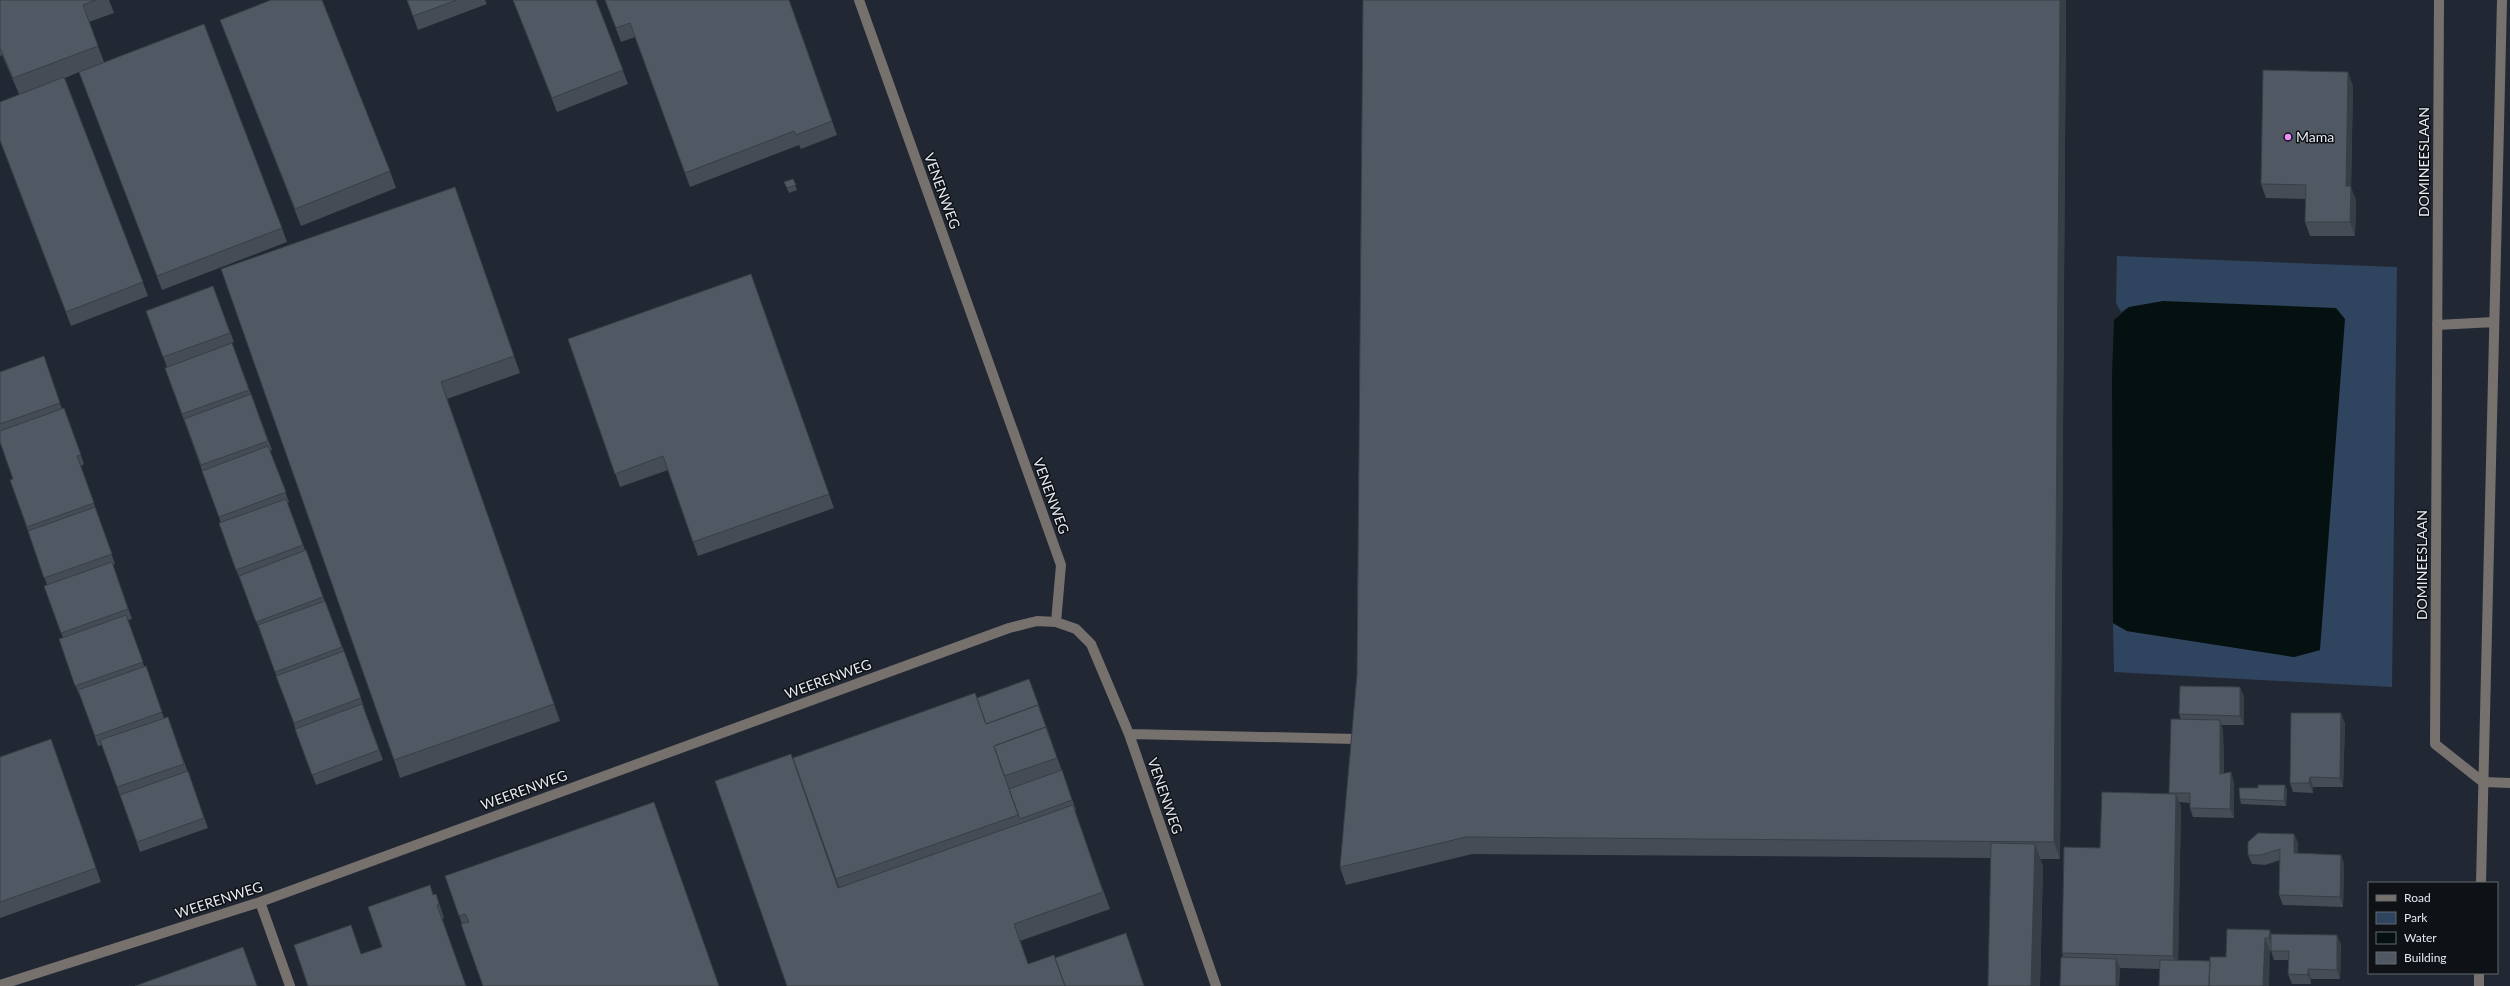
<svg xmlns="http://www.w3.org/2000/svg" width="2510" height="986" font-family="Lato,sans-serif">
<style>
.green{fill:#2f445f}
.water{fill:#051010}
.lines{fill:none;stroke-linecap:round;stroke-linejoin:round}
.minor{stroke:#77716e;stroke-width:10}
.wall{fill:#454c55;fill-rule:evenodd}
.shaded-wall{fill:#383e45}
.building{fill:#505863;stroke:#383e45}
.poi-dot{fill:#ee8cf8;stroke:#0e1115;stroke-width:1.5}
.labels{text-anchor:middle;stroke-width:3;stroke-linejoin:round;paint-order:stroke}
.poi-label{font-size:14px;fill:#e5eaf1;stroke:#0e1115;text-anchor:start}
.street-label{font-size:14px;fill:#e5eaf1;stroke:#0e1115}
</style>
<rect width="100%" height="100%" fill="#212833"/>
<path class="green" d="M2117 256 2397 267 2392 687 2114 672 2113 623 2127 631 2294 657 2320 650 2129 307 2121 312 2116 303Z"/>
<path class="water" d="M2163 301 2336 308 2345 319 2320 650 2294 657 2127 631 2113 623 2112 376 2114 320 2129 307Z"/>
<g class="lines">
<path class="minor" d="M859 0 1061 565 1056 622
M2439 0 2435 744 2483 782 2510 783
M2437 325 2494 322
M1129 734 1356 739
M2481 883 2502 0
M260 902 290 986
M0 985 260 902 1009 628 1037 621 1056 622 1076 629 1091 644 1129 734 1216 986
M2479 986V973"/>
</g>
<path class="wall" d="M0 0H109L114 13 89 22 104 62 282 228 287 242 162 290 79 72 65 78 148 296 71 326 0 141 19 94 2 55 0 56Z
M407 0H485L487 4 418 30Z
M513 0H596L628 84 557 112Z
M605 0H789L837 135 801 149 799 145 690 187 635 37 621 42Z
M1363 0H2066L2060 859H2040L2043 866 2040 986H1988L1991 858 1472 854 1346 885 1340 867 1357 675Z
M220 20 390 171 396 188 301 226Z
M2353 86 2351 188 2356 200 2355 236H2310L2305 222 2306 199 2266 198 2261 184Z
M793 179 797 190 789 193 784 182Z
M455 187 520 373 447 399 560 721 400 778 394 760Z
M751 274 834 508 698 556 668 470 620 487 568 339Z
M213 286 234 342 201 354 232 343 272 450 270 451 289 502 287 503 344 651 364 707V708L383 760 316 785 260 631 240 579V580L219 523H221L202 471V470L165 368 167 367 146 311Z
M44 356 62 409 64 408 84 464 81 466 115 564 113 565 132 619 128 620 144 666H146L164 718 168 717 208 828 140 852 102 745 98 746 80 695H79L59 639 63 638 44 586 47 585 10 480 13 479 0 442V372Z
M1029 679 1076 810H1074L1110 909 1020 941 1028 964 1055 958 1144 986H787L793 758 977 698ZM801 781 839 888H838Z
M2244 696V725H2221L2223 730 2224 773 2234 782V818L2193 817 2190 808V803L2179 802 2181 807 2178 960 2210 961 2226 957 2270 930 2271 934 2341 944 2340 979H2311V984H2292L2288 974 2289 960H2274L2271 951H2270L2160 969 2120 968 2119 986H2060L2063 957 2062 953 2100 848 2170 794 2181 719 2179 714Z
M2345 723 2343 787H2313V793L2293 792 2290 783Z
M51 739 101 882 0 918V757Z
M2285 785 2287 790 2286 806 2241 804 2240 799 2258 788Z
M2294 834 2298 843 2297 853 2341 855 2344 864 2343 907 2283 905 2279 895 2280 860 2265 865 2252 864 2248 855Z
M445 876 719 986 462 924Z
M436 894 444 918 442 919 466 986 382 947 433 895Z"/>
<path class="shaded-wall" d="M2060 0H2066L2060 859 2054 842Z
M2348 72 2353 86 2351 188 2356 200 2355 236 2350 222 2346 186Z
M2240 687 2244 696V725L2240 716Z
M2341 713 2345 723 2343 787 2340 778Z
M2220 720 2223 730 2224 784 2220 774Z
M2231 772 2234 782V818L2230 809Z
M2310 777 2313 787V793L2309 783Z
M2285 785 2287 790 2286 806 2284 801Z
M2176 794 2181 807 2178 969 2173 956Z
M2294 834 2298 843 2297 863 2294 853Z
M2035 844 2043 866 2040 986H2031Z
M2341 855 2344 864 2343 907 2340 897Z
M2270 930 2275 944 2274 951 2269 938Z
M2337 935 2341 944 2340 979 2337 970Z
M2265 938 2270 951 2269 986H2263Z
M2116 959 2120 968 2119 986H2116Z
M2308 969 2311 979V984L2308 975Z"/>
<path class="building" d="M0 0H96L83 5 98 46 13 78 0 48Z
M271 0H322L390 171 295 209 220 20Z
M407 0H457L413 16Z
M513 0H596L623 70 552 98Z
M605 0H789L832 121 796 135 794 131 685 173 630 23 616 28Z
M1363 0H2060L2054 842 1466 837 1340 867 1357 675Z
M204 24 282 228 157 276 79 72Z
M2263 70 2348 72 2346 186H2351L2350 222H2305L2306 185 2261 184Z
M64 77 143 282 66 312 0 140V102Z
M793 179 796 185 787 188 784 182Z
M455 187 514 356 441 382 554 704 394 760 221 269Z
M751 274 829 494 693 542 663 456 615 474 568 339Z
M213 286 230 333 163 357 146 311Z
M232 343 249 390 182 414 165 368Z
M44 356 60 403 0 424V372Z
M251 394 268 441 201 465 184 419Z
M64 408 81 455 77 456 94 503 27 527 10 480 13 479 0 442V431Z
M268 446 286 492 219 517 202 471Z
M286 499 303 545 236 570 219 523Z
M95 507 112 554 44 578 28 531Z
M306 550 323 597 256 622 239 576Z
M112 562 128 609 61 633 44 586Z
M325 601 342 647 275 672 258 625Z
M126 615 143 662 75 686 59 639Z
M344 651 361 698 294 723 276 676Z
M146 666 162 712 95 736 78 690Z
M1029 679 1040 709 1038 705 986 724 977 698Z
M2180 686 2240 687V716L2179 714Z
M975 693 986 724 1038 705 1049 735 1046 727 994 746 1018 815 836 879 793 758Z
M362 704 379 750 312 775 295 729Z
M2291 713H2341L2340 778 2310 777 2309 783H2290Z
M168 717 184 764 117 787 100 740Z
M2171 719 2220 720V774L2231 772 2230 809 2190 808V793H2169Z
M1046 727 1057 758 1004 776 994 746Z
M51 739 96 868 0 902V757Z
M791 754 838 888 1073 805 1103 892 1014 924 1028 964 1054 955 1065 986H787L715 781Z
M1062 770 1072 800 1020 819 1009 789Z
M188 771 204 818 137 842 120 795Z
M2258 785H2285L2284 801 2240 799 2239 788H2258Z
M2102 792 2176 794 2173 956 2062 953 2064 847 2100 848Z
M654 802 719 986H483L461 924 469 922 465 914 459 916 445 876Z
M2258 833 2294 834V853L2341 855 2340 897 2279 895 2280 849 2261 855H2248V842Z
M1991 843 2035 844 2031 986H1988Z
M430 885 433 895 436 894 439 904 437 905 466 986H308L294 945 351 925 361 954 382 947 368 907Z
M2227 929 2270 930 2269 938H2265L2263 986H2209L2210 957H2226Z
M1126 933 1144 986H1065L1055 958Z
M2271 934 2337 935V970L2308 969V975L2288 974 2289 951H2271Z
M243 947 257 986H135Z
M2061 957 2116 959V986H2060Z
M2160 960 2210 961 2209 986H2159Z"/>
<circle class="poi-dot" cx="2288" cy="137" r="4"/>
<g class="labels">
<g class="poi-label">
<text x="2296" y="142">Mama</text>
</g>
<g class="street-label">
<text transform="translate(2424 162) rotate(-90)" y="5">DOMINEESLAAN</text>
<text transform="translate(942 191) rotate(70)" y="5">VENENWEG</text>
<text transform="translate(1051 496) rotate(70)" y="5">VENENWEG</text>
<text transform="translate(2422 565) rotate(-90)" y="5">DOMINEESLAAN</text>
<text transform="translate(828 679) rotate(-20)" y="5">WEERENWEG</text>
<text transform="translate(524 790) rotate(-20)" y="5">WEERENWEG</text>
<text transform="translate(1165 796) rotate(71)" y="5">VENENWEG</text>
<text transform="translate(219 900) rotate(-18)" y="5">WEERENWEG</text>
</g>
</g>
<rect x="2368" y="882" width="130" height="92" fill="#0e1115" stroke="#64686d"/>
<rect x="2376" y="895" width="20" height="6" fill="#77716e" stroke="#64686d"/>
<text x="2404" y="902" font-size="12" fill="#e5eaf1">Road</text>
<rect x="2376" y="912" width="20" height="12" fill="#2f445f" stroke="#64686d"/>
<text x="2404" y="922" font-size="12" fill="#e5eaf1">Park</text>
<rect x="2376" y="932" width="20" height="12" fill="#051010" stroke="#64686d"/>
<text x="2404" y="942" font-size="12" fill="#e5eaf1">Water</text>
<rect x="2376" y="952" width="20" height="12" fill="#505863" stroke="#64686d"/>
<text x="2404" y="962" font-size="12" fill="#e5eaf1">Building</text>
</svg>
